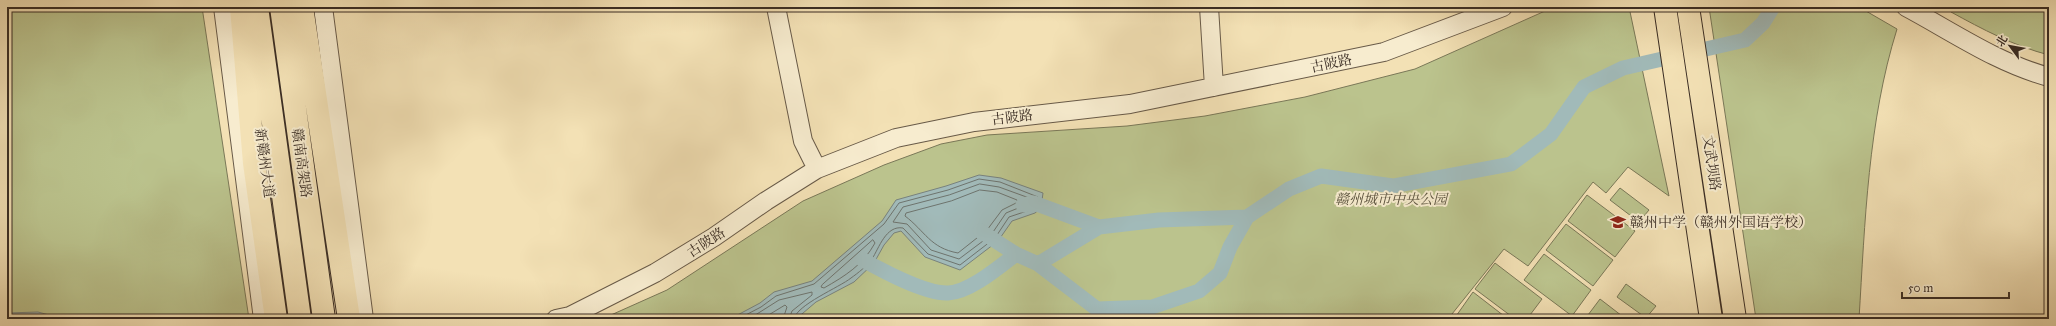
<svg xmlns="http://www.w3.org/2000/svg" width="2056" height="326" font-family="'IM FELL Great Primer','Noto Serif SC',serif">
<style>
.green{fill:#bbc38d;stroke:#7a7858}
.water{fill:#a1bab9;stroke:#78827d}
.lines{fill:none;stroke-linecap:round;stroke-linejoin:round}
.shore{stroke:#6e746e;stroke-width:1}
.canal{stroke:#a1bab9;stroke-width:15}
.minor-casing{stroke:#685a48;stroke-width:20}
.major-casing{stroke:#3a2d24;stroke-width:24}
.highway-casing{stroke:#3a2d24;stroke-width:24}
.minor{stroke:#f7eccf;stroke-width:18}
.major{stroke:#f3e1b5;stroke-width:22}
.highway{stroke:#f3e1b5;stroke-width:22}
.labels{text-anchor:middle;stroke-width:4;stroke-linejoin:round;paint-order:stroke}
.street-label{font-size:14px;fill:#3a2d24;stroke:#f7eccf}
.park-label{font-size:14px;font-style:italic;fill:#5a523e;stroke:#f7eccf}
.poi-label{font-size:14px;fill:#3a2d24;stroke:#f7eccf;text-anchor:start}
</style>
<rect width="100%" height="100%" fill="#f3e1b5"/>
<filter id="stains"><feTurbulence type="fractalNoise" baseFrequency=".005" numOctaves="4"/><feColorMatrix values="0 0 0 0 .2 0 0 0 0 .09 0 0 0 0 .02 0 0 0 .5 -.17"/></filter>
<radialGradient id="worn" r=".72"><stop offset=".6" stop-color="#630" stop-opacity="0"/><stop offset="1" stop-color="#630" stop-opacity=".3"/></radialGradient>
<path class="green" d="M7 7H202L249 319H7Z
M1554 7H1629L1669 196 1628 167 1606 193 1593 182 1528 266 1504 249 1448 319H602L667 290 803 201 884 165 941 144 987 135 1127 126 1205 116 1305 97 1415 69Z
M1709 7H1859L1897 29C1868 122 1865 222 1859 319H1756Z
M1950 7H2049V55C2014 46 1982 29 1951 12Z
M1620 188 1649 210 1639 222 1610 200Z
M1587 195 1635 231 1615 257 1568 221Z
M1566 224 1613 260 1593 286 1546 250Z
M1544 254 1591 290 1572 316 1524 280Z
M1495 263 1542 299 1527 319H1515L1475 289Z
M1626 284 1656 306 1646 318 1617 297Z
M1473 292 1508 319H1454Z
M1600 299 1626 319H1585Z"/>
<path class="water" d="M979 175 1001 178 1043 193 1041 208 1035 213 1012 221 998 241 960 270 925 257 901 231 894 233 884 245 874 263 854 282 816 302 796 319H730L760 303 774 292 812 281 882 221 896 200 946 186Z
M38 312 64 319H7V313Z"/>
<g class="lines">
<path class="shore" d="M980 184 999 187 1032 199 1033 202 1006 213 991 235 959 259 931 250 907 224 893 222 903 207 949 195Z
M980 190 997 192 1017 200 1018 202 1002 210 987 230 958 253C930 248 925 231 905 216L906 213 951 201Z
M873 240 875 243C863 265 845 276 824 288L821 287 822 285Z
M7 317 38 316 49 319
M738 319 761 307 776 296 814 284 884 224 899 203 948 190 979 179 1000 182 1038 197 1037 206 1033 209 1009 217 995 238 960 265 928 254 903 228C886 225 879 248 872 259 867 266 858 273 851 278 840 287 796 305 794 319
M749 319 779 300 812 292V295L792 311 789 319
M762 319 785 305 787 307 783 319"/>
<path class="canal" d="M1023 205 1034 203 1099 227
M980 231 1016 254 1038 264 1097 309 1152 307 1199 291 1220 273 1230 247 1247 217 1289 189 1321 176 1393 186 1511 164 1551 134 1584 87 1623 68 1745 40 1763 23 1773 7
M863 260C883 271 925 294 948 293 970 292 999 267 1016 254
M1038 264 1099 227 1159 220 1247 217"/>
<defs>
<path id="minor" d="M223 7 263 319
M323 7 364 319
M776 7 803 141 817 169
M1209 7 1214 87
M1906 7C1953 32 1997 63 2049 77
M556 319 570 316 655 273 714 237 766 201 817 169 896 138 974 122 1130 104 1384 52 1503 7"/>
<path id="major" d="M1665 7 1711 319
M1688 7 1735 319"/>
<path id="highway" d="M241 7 254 163 276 319
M257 7 300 319
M281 7 324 319
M302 7 349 319"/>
</defs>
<use href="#minor" class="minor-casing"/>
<use href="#major" class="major-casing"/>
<use href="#highway" class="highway-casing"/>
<use href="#minor" class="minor"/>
<use href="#major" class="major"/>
<use href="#highway" class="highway"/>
</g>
<defs>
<symbol id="school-bare" viewBox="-9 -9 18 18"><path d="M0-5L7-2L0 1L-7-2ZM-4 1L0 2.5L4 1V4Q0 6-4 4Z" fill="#8f2418" stroke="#f7eccf" stroke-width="2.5" paint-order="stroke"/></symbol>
</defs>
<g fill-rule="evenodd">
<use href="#school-bare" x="1607" y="211" width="22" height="22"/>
</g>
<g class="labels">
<g class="street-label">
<text transform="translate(1331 63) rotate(-12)" y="5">古陂路</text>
<text transform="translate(1012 117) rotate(-7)" y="5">古陂路</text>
<text transform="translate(265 163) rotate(82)" y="5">新赣州大道</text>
<text transform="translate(302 163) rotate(82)" y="5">赣南高架路</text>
<text transform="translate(1712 163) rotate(82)" y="5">文武坝路</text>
<text transform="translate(706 242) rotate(-33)" y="5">古陂路</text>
</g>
<g class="park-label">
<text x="1391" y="204">赣州城市中央公园</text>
</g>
<g class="poi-label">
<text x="1630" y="227">赣州中学（赣州外国语学校）</text>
</g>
</g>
<rect width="2056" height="326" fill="none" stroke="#f3e1b5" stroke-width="24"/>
<rect x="8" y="8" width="2040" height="310" fill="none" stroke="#3a2d24" stroke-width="2"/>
<rect x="12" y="12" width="2032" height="302" fill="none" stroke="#3a2d24"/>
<g transform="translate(2010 46) rotate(302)" stroke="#f7eccf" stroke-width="3" paint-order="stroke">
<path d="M0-3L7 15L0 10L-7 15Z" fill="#3a2d24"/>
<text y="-6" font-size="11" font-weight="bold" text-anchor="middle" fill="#3a2d24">北</text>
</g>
<path d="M1902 292v6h107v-6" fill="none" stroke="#3a2d24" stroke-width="2"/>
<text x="1908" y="292" font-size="12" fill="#3a2d24" stroke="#f7eccf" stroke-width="3" paint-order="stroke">50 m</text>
<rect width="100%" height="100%" filter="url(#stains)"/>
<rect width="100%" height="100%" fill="url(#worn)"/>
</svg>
